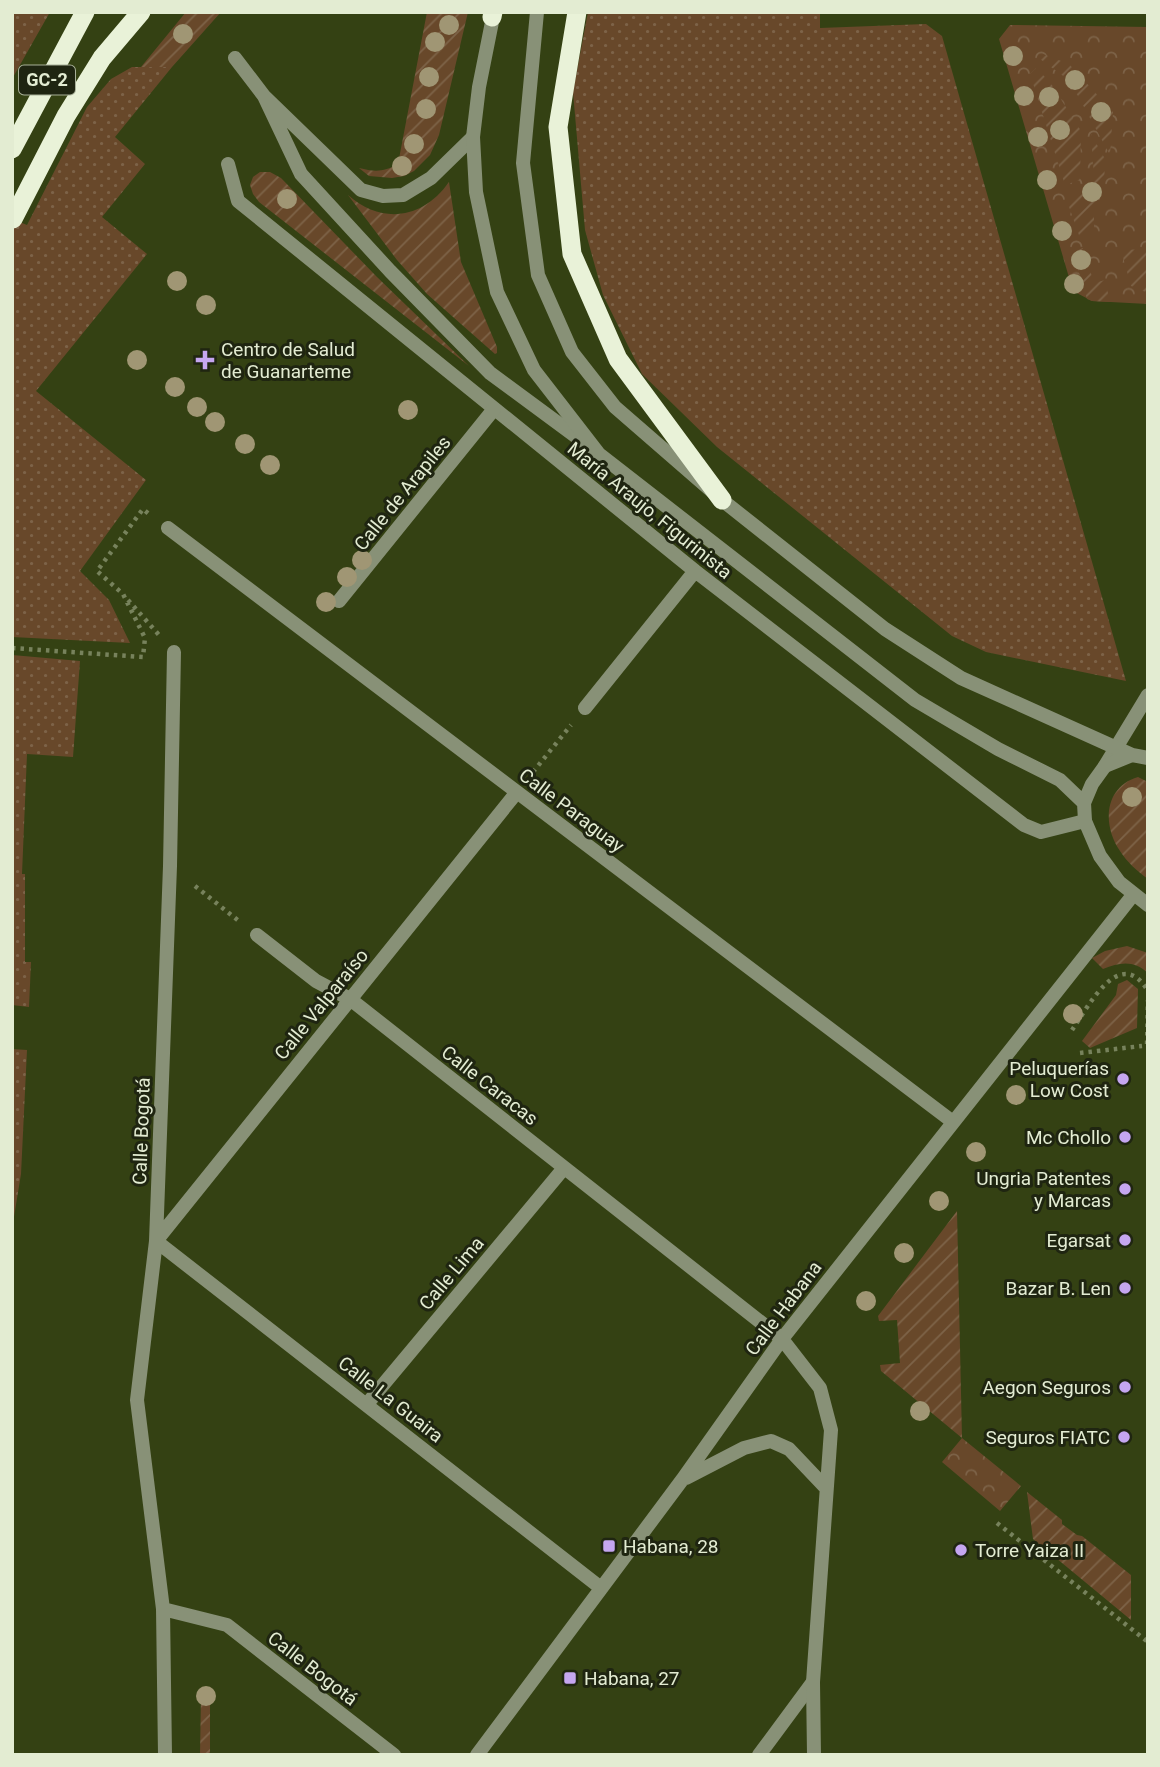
<svg xmlns="http://www.w3.org/2000/svg" width="1160" height="1767" font-family="Roboto,sans-serif">
<style>
.grass{fill:url(#grass-dots)}
.forest{fill:url(#forest-crowns)}
.garden{fill:url(#garden-furrows)}
.lines{fill:none;stroke-linecap:round;stroke-linejoin:round}
.path{stroke:#77825c;stroke-width:4.5;stroke-dasharray:3.5 5;stroke-linecap:butt}
.service{stroke:#889177;stroke-width:14}
.pedestrian{stroke:#889177;stroke-width:14}
.minor{stroke:#889177;stroke-width:14}
.tertiary{stroke:#889177;stroke-width:14}
.trunk{stroke:#e9f2d8;stroke-width:19}
.tree{fill:#a09674}
.poi-dot{fill:#c5a6f0;stroke:#1f2511;stroke-width:2.5}
.labels{text-anchor:middle;stroke-width:6;stroke-linejoin:round;paint-order:stroke}
.shield{fill:#1f2511;stroke:#a8b098;stroke-width:2}
.shield-label{font-size:18px;font-weight:bold;fill:#e3ecd2}
.poi-label{font-size:19px;fill:#e3ecd2;stroke:#1f2511;text-anchor:end}
.street-label{font-size:19px;fill:#e3ecd2;stroke:#1f2511}
</style>
<defs>
<pattern id="grass-dots" width="8" height="8" patternUnits="userSpaceOnUse" patternTransform="scale(1.75)"><rect width="8" height="8" fill="#68482a"/><path d="M2 2h.1M6 6h.1" fill="none" stroke="#7d6348" stroke-width="1.8" stroke-linecap="round"/></pattern>
<pattern id="forest-crowns" width="20" height="18" patternUnits="userSpaceOnUse" patternTransform="scale(1.75)"><rect width="20" height="18" fill="#68482a"/><path d="M2 6a3 3 0 1 1 6 0M12 15a3 3 0 1 1 6 0" fill="none" stroke="#7d6348"/></pattern>
<pattern id="garden-furrows" width="10" height="10" patternUnits="userSpaceOnUse" patternTransform="scale(1.75)"><rect width="10" height="10" fill="#68482a"/><path d="M-1 1l2-2M0 10L10 0M9 11l2-2" fill="none" stroke="#7d6348"/></pattern>
</defs>
<rect width="100%" height="100%" fill="#344113"/>
<path class="grass" d="M12 12H50L12 79Z
M588 12H820V28L926 24 942 36 1126 681 986 652 952 636 717 447 642 374 603 295 585 230 573 92Z
M132 67H172L115 137 145 164 102 217 147 254 36 391 146 480 80 571 109 600 130 643 12 637V219L27 225 87 107 111 79Z
M12 655 80 661 73 757 27 754 22 874H25V962H31L29 1007 12 1005Z
M12 1049 27 1050 21 1174 12 1229Z"/>
<path class="forest" d="M1010 25 1148 27V304L1092 301 1073 291 999 39Z
M962 1438 1021 1486 1000 1511 942 1462Z"/>
<path class="garden" d="M186 12H221L172 67H141Z
M427 12H468L439 135 430 155 414 171 404 176 392 178 369 176 359 168C375 172 384 172 398 164Z
M1043 54 1069 64 1113 112 1110 155 1078 96 1066 78 1040 59Z
M1036 68 1050 82 1081 131 1080 180 1065 185 1030 74Z
M1091 134 1105 159 1104 187 1094 206V233L1080 238 1067 201 1094 177Z
M260 172H270L281 178 377 277 469 366 259 202 253 194 250 185 253 177Z
M449 182 461 262 497 347V353L495 354 427 294 397 260 348 195C382 225 423 219 449 182Z
M1083 248 1094 283 1105 280 1110 302 1092 301 1087 299 1073 252Z
M1148 249V293L1131 286 1121 250Z
M1138 777 1148 782V879C1137 871 1127 862 1120 851 1102 825 1104 787 1138 777Z
M1127 946 1148 953V973C1134 960 1120 962 1103 969L1092 958 1105 951Z
M1127 980 1138 989 1137 1028 1090 1048 1082 1041 1116 995 1118 984Z
M957 1211 962 1438 881 1371 880 1365 900 1363 897 1320 879 1321 878 1316Z
M1027 1492 1062 1520V1524L1077 1535 1082 1536 1131 1575V1620L1033 1539Z
M205 1689 210 1693V1755H200L201 1694Z"/>
<g class="lines">
<path class="path" d="M128 600 159 635
M12 648 143 657 145 638 123 594 97 571 143 509 149 514
M533 772 571 725
M195 886 240 922
M1072 1030C1088 1007 1120 944 1148 991
M1147 1044 1148 1000
M1080 1053 1142 1046
M997 1523 1148 1642"/>
<path class="service" d="M235 58 264 96 361 190 383 196 403 195 431 178 473 137
M264 96 301 174 390 271 490 373 593 449
M228 164 238 201 695 571 1024 825 1041 832 1085 821
M585 708 695 571"/>
<path class="pedestrian" d="M339 601 494 409
M257 935 316 981 350 999
M759 1755 813 1682"/>
<path class="minor" d="M168 528 953 1122
M1105 766 1148 695
M517 792 156 1241 601 1588
M350 999 782 1339 820 1388 831 1430 813 1682 814 1755
M367 1404 564 1168
M686 1478 744 1448 771 1441 789 1449 826 1488
M163 1609 227 1625 394 1755
M165 1755 163 1609 137 1400 156 1241 170 866 174 652
M477 1755 682 1480 782 1339 1133 895"/>
<path class="tertiary" d="M494 12 479 87 473 137 476 192 497 292 534 370 599 454 915 700 998 749 1060 780 1084 803
M537 12 523 163 538 275 572 352 615 407 722 500 885 629 961 678 1132 755 1148 758
M1132 755 1105 766 1092 784 1084 803 1085 821 1100 856 1119 882 1148 905"/>
<path class="trunk" d="M577 12 558 127 572 254 618 359 722 500
M492 17 493 12
M12 149 85 12
M13 219 66 116 102 58 141 12"/>
</g>
<g class="tree">
<circle cx="449" cy="25" r="10"/>
<circle cx="183" cy="34" r="10"/>
<circle cx="435" cy="42" r="10"/>
<circle cx="1013" cy="56" r="10"/>
<circle cx="429" cy="77" r="10"/>
<circle cx="1075" cy="80" r="10"/>
<circle cx="1024" cy="96" r="10"/>
<circle cx="1049" cy="97" r="10"/>
<circle cx="426" cy="109" r="10"/>
<circle cx="1101" cy="112" r="10"/>
<circle cx="1060" cy="130" r="10"/>
<circle cx="1038" cy="137" r="10"/>
<circle cx="414" cy="144" r="10"/>
<circle cx="402" cy="166" r="10"/>
<circle cx="1047" cy="180" r="10"/>
<circle cx="1092" cy="192" r="10"/>
<circle cx="287" cy="199" r="10"/>
<circle cx="1062" cy="231" r="10"/>
<circle cx="1081" cy="260" r="10"/>
<circle cx="177" cy="281" r="10"/>
<circle cx="1074" cy="284" r="10"/>
<circle cx="206" cy="305" r="10"/>
<circle cx="137" cy="360" r="10"/>
<circle cx="175" cy="387" r="10"/>
<circle cx="197" cy="407" r="10"/>
<circle cx="408" cy="410" r="10"/>
<circle cx="215" cy="422" r="10"/>
<circle cx="245" cy="444" r="10"/>
<circle cx="270" cy="465" r="10"/>
<circle cx="362" cy="560" r="10"/>
<circle cx="347" cy="577" r="10"/>
<circle cx="326" cy="602" r="10"/>
<circle cx="1132" cy="797" r="10"/>
<circle cx="1073" cy="1014" r="10"/>
<circle cx="1016" cy="1095" r="10"/>
<circle cx="976" cy="1152" r="10"/>
<circle cx="939" cy="1201" r="10"/>
<circle cx="904" cy="1253" r="10"/>
<circle cx="866" cy="1301" r="10"/>
<circle cx="920" cy="1411" r="10"/>
<circle cx="206" cy="1696" r="10"/>
</g>
<g class="poi-dot">
<path d="M201.5 349.5h7v7h7v7h-7v7h-7v-7h-7v-7h7z"/>
<circle cx="1123" cy="1079" r="7"/>
<circle cx="1125" cy="1137" r="7"/>
<circle cx="1125" cy="1189" r="7"/>
<circle cx="1125" cy="1240" r="7"/>
<circle cx="1125" cy="1288" r="7"/>
<circle cx="1125" cy="1387" r="7"/>
<circle cx="1124" cy="1437" r="7"/>
<rect x="602" y="1539" width="14" height="14" rx="3.5"/>
<circle cx="961" cy="1550" r="7"/>
<rect x="563" y="1671" width="14" height="14" rx="3.5"/>
</g>
<g class="labels">
<rect class="shield" x="19" y="65.5" width="56" height="29" rx="5"/>
<g class="shield-label">
<text x="47" y="86">GC-2</text>
</g>
<g class="poi-label">
<text x="221" y="356" text-anchor="start">Centro de Salud<tspan x="221" dy="22">de Guanarteme</tspan></text>
<text x="1109" y="1075">Peluquerías<tspan x="1109" dy="22">Low Cost</tspan></text>
<text x="1111" y="1144">Mc Chollo</text>
<text x="1111" y="1185">Ungria Patentes<tspan x="1111" dy="22">y Marcas</tspan></text>
<text x="1111" y="1247">Egarsat</text>
<text x="1111" y="1295">Bazar B. Len</text>
<text x="1111" y="1394">Aegon Seguros</text>
<text x="1110" y="1444">Seguros FIATC</text>
<text x="623" y="1553" text-anchor="start">Habana, 28</text>
<text x="975" y="1557" text-anchor="start">Torre Yaiza II</text>
<text x="584" y="1685" text-anchor="start">Habana, 27</text>
</g>
<g class="street-label">
<text transform="translate(402 493) rotate(-51)" y="7">Calle de Arapiles</text>
<text transform="translate(650 510) rotate(39)" y="7">María Araujo, Figurinista</text>
<text transform="translate(572 810) rotate(37)" y="7">Calle Paraguay</text>
<text transform="translate(321 1004) rotate(-51)" y="7">Calle Valparaíso</text>
<text transform="translate(490 1085) rotate(38)" y="7">Calle Caracas</text>
<text transform="translate(141 1131) rotate(-88)" y="7">Calle Bogotá</text>
<text transform="translate(451 1273) rotate(-50)" y="7">Calle Lima</text>
<text transform="translate(783 1308) rotate(-53)" y="7">Calle Habana</text>
<text transform="translate(391 1399) rotate(38)" y="7">Calle La Guaira</text>
<text transform="translate(313 1668) rotate(38)" y="7">Calle Bogotá</text>
</g>
</g>
<rect width="1160" height="1767" fill="none" stroke="#e3ecd2" stroke-width="28"/>
</svg>
